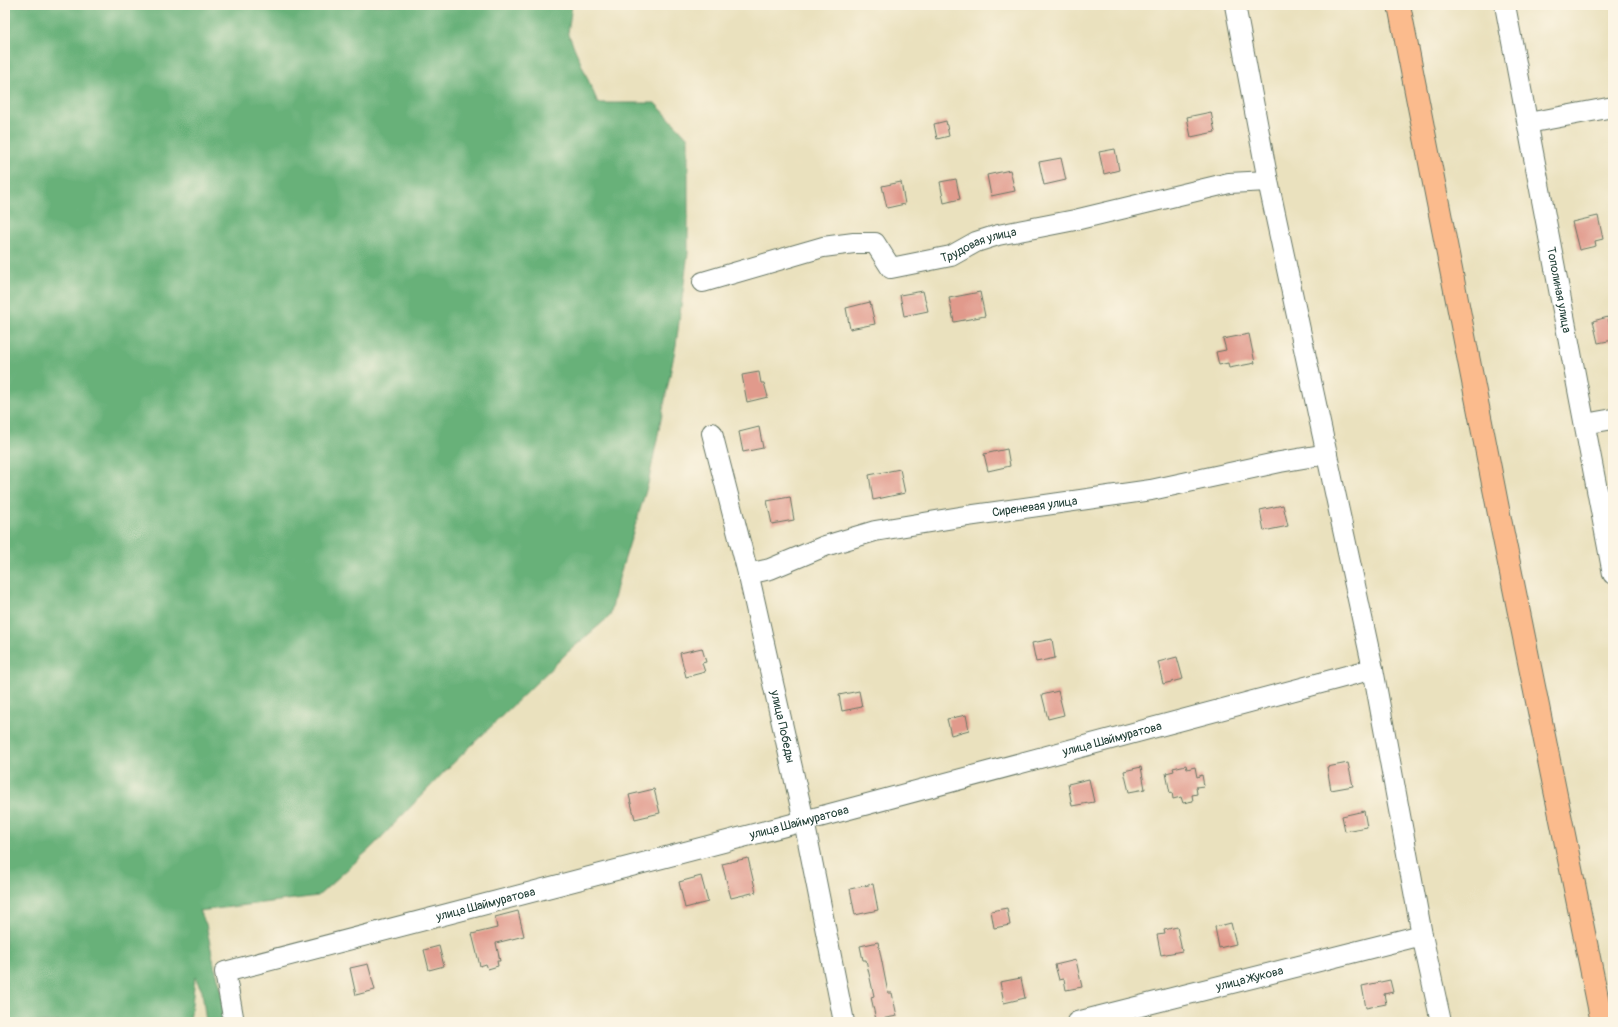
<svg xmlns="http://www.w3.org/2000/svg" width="1618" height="1027" font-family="Pangolin,sans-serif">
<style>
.forest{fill:#67b179;stroke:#437756}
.building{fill:#e19a8c}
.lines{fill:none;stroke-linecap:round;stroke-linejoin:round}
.minor-casing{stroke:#667664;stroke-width:22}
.major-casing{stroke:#667664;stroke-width:24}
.minor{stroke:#fff;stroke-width:20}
.major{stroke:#fbbb8d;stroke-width:22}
.labels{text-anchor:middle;stroke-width:4;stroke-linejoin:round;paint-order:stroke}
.street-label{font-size:12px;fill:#1f3d34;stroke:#fcf5e5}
</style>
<rect width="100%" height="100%" fill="#fcf5e5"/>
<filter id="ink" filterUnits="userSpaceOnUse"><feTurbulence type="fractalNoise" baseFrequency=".025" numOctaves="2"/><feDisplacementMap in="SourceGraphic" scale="8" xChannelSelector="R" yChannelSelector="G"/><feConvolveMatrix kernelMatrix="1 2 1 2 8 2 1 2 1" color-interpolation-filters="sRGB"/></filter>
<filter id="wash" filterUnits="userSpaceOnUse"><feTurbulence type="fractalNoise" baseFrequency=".012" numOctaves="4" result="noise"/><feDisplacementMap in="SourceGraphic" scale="16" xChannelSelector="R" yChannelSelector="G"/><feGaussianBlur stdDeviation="0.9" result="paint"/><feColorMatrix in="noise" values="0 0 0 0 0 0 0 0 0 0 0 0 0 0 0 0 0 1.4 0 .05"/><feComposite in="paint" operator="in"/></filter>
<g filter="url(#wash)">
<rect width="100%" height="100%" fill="#eae1be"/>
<path class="forest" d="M5 5H572L568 33 598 103H655L688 138V253L676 345 648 484 620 574 610 616 568 652 445 771 373 846 318 896 199 911 206 924 214 964 224 999 228 1022H206L202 991 195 977 190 1022H5Z"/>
<g id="blocks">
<path class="building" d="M1211 112 1215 132 1191 137 1187 117Z
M946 121 949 136 937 139 934 124Z
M1115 149 1119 170 1104 174 1099 152Z
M1061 158 1066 180 1044 185 1039 162Z
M1010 170 1015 191 991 196 987 175Z
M956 179 960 199 944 203 940 182Z
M901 182 905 204 887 208 882 186Z
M1598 216 1603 239 1595 241 1596 246 1579 250 1572 222Z
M923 291 928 311 904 316 900 295Z
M980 292 985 316 954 322 949 298Z
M870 302 875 324 850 329 846 308Z
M1608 317 1613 340 1598 343 1593 321Z
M1249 334 1255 363 1229 368 1228 363 1219 365 1216 352 1226 350 1223 339Z
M759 372 761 383H764L768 397 747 402 742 375Z
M759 427 763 448 743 452 739 432Z
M1007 449 1010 466 988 471 984 454Z
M900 469 905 493 873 500 869 475Z
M790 497 794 520 772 524 767 501Z
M1283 505 1288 526 1264 531 1260 510Z
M1052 639 1055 658 1036 662 1032 643Z
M702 648 706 662 702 663 705 672 686 677 680 653Z
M1177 657 1183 679 1163 684 1158 662Z
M859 691 862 707 842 711 839 695Z
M1058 691 1064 715 1048 719 1042 695Z
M966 715 969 730 951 735 947 719Z
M1348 763 1353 786 1331 790 1327 767Z
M1186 765 1187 769 1195 767 1197 777 1202 775 1204 786 1196 787 1197 794 1192 795 1193 801 1183 803 1181 797 1173 799 1172 792 1170 793 1166 773 1174 771 1173 768Z
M1141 767 1145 789 1129 792 1124 771Z
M1089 779 1094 802 1072 806 1068 784Z
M654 789 660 813 635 819 629 795Z
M1364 811 1367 827 1345 831 1342 816Z
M748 858 756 892 731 898 722 864Z
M701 876 708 902 685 908 679 882Z
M873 884 878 910 855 915 850 889Z
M1007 908 1010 925 994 928 991 911Z
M518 911 524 936 496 943 500 961H497L498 966 488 969 486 964 480 966 472 934 497 928 495 917Z
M1231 923 1236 944 1219 948 1215 927Z
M1177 927 1182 951 1161 955 1157 935 1165 934 1164 930Z
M878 942 888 993H892L897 1016 876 1020 871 997 874 996 866 960H863L860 946Z
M439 946 444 966 429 970 424 950Z
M1076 960 1082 987 1066 990 1064 979 1059 980 1055 965Z
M368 964 375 990 356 995 350 968Z
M1021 978 1025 998 1004 1003 1000 982Z
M1390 980 1393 992 1384 994 1386 1004 1366 1008 1362 986Z"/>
</g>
</g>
<g filter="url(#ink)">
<use href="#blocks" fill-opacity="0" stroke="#667664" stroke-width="1"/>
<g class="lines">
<defs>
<g id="minor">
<path d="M1235 5 1268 181 1373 669 1422 935 1441 1022"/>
<path id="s1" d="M1505 5 1613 574"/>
<path d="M1528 123 1613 107"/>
<path id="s2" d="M703 282 823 247 854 243H875L891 268 951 256 976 242 998 235 1075 220 1229 183 1268 181"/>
<path d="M1585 424 1613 419"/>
<path id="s3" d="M712 433 750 581 804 821 844 1022"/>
<path id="s4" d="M748 574 770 569 825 546 875 531 960 517 1151 490 1280 462 1327 454"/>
<path id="s5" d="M234 1022 225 972 804 821 1373 669"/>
<path id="s6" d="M1077 1022 1422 935"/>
</g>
<path id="major" d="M1399 5 1500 519 1602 1022"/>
</defs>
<use href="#minor" class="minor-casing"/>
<use href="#major" class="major-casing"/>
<use href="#minor" class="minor"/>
<use href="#major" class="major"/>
</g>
</g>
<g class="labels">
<g class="street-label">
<text dy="4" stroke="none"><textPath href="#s2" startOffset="298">Трудовая улица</textPath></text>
<text dy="4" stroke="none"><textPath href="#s1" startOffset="290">Тополиная улица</textPath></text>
<text dy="4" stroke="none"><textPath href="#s4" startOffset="296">Сиреневая улица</textPath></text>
<text dy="4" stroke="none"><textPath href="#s3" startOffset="302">улица Победы</textPath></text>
<text dy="4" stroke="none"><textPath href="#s5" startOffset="968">улица Шаймуратова</textPath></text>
<text dy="4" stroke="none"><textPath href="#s5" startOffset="644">улица Шаймуратова</textPath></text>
<text dy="4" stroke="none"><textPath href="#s5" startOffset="320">улица Шаймуратова</textPath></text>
<text dy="4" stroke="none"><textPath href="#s6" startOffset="178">улица Жукова</textPath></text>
</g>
</g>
<rect width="1618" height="1027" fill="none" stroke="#fcf5e5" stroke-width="20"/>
</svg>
